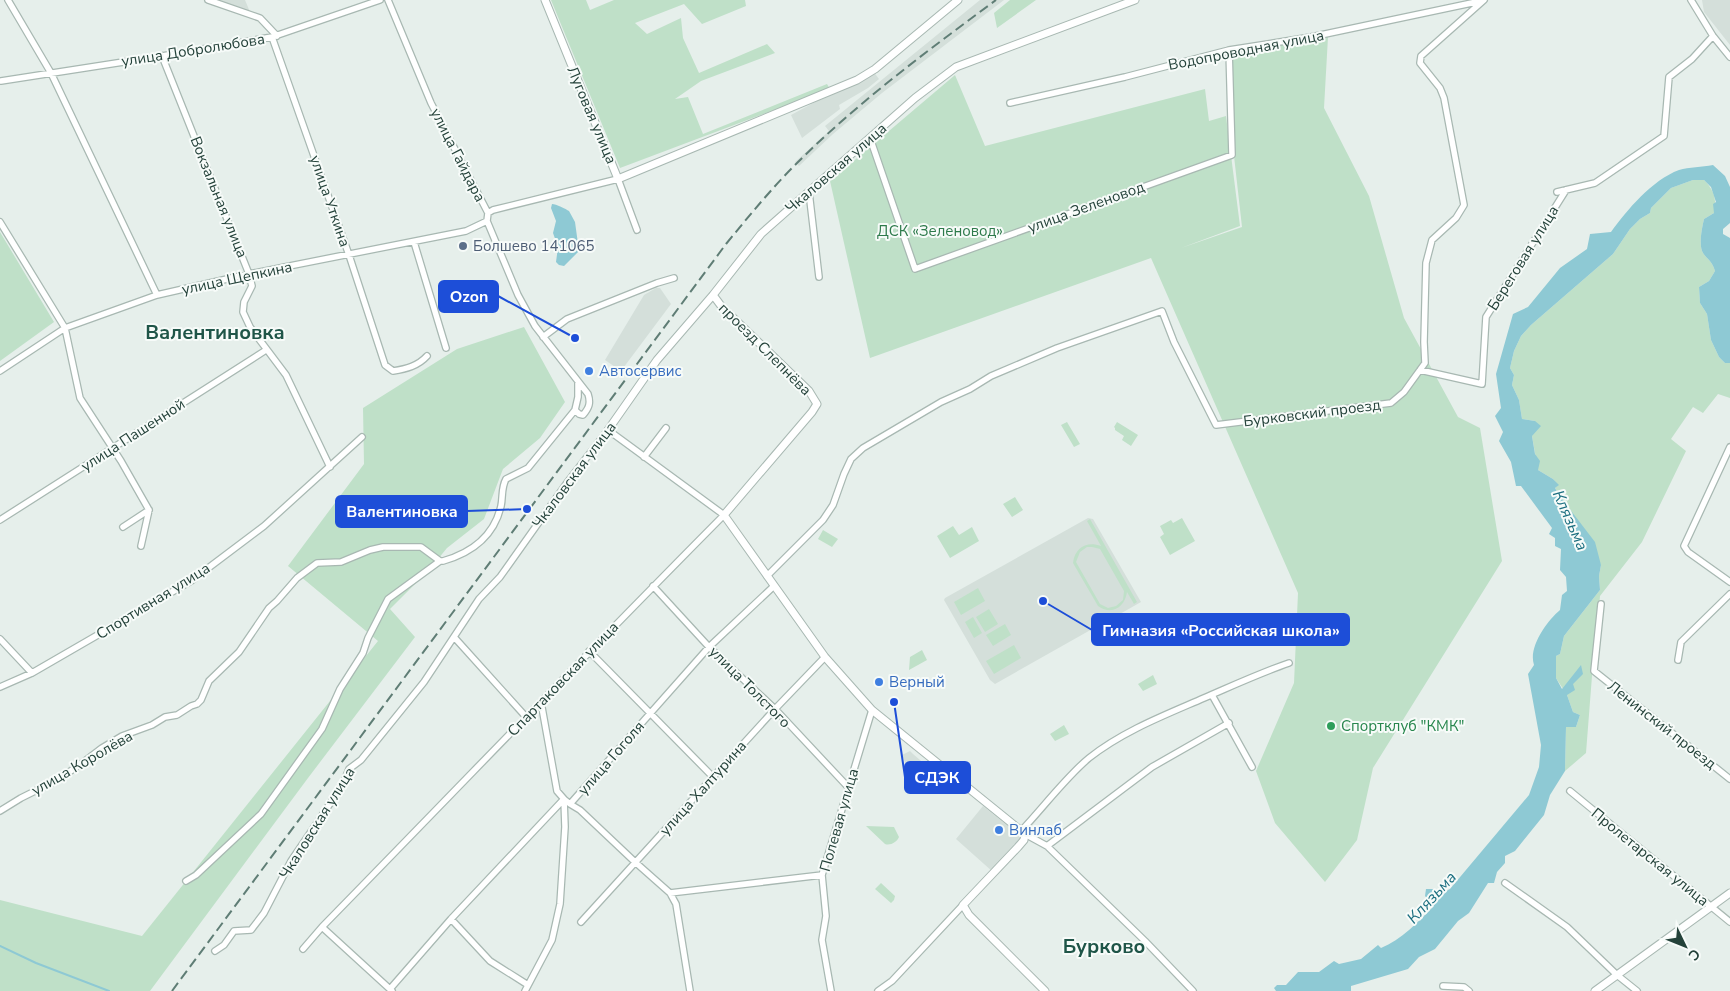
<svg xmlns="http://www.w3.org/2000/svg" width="1730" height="991" font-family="'Nunito Sans',sans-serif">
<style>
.built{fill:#d4dfda}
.green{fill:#bfe0c8;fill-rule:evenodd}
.water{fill:#8ec9d4}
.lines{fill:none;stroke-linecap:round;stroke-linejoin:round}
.stream{stroke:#8ec9d4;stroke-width:2}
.minor-casing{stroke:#a8b8b2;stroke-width:8}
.tertiary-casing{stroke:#a8b8b2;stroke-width:9}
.minor{stroke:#fff;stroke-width:5.5}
.tertiary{stroke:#fff;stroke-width:7}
.rail{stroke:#5f7d75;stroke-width:2;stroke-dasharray:10 5;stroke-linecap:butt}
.service-dot{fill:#5c6f8a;stroke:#f7fbf9;stroke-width:2}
.shop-dot{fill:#3f7fe0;stroke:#f7fbf9;stroke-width:2}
.leisure-dot{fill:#2e9e5b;stroke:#f7fbf9;stroke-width:2}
.labels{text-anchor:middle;stroke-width:4;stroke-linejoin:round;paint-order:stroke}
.street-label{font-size:15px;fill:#24423a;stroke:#f7fbf9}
.park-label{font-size:15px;fill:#2d7a4b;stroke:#f7fbf9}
.service-label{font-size:15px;fill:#4e5e75;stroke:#f7fbf9;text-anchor:start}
.shop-label{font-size:15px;fill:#366cbe;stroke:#f7fbf9;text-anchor:start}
.leisure-label{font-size:15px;fill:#27864d;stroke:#f7fbf9;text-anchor:start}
.water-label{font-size:16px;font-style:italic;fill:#1c6f80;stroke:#f7fbf9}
.district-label{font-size:20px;font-weight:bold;fill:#1f5548;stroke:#f7fbf9}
.leader{fill:none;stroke:#1d4ed8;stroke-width:2}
.callout-dot{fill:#1d4ed8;stroke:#f7fbf9;stroke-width:2}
.callout{fill:#1d4ed8;stroke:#1d4ed8;stroke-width:2}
.callout-label{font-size:16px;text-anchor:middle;font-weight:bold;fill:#fff}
</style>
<rect width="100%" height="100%" fill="#e6efeb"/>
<path class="built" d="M216 0H245L250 12Z
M980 0H1004L882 93 833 134 799 166 795 162 829 131 825 126Z
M1702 0H1730V45L1704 12Z
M873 71 879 79 868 88 839 105 840 109 802 138 791 115Z
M656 288H660L671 304 621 371 605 360 644 295Z
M1088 518 1093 519 1141 602 1104 623 1100 622 1094 624V628L995 684 990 680 944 600 945 598Z
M910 751 913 754 941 778 916 789 902 755Z
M983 806 1023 838 993 872 956 839Z"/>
<path class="green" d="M551 0H586L590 10 614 0H745L746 6 702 24 684 4 635 23 647 34 681 18 683 38 699 73 767 44 775 53 701 81 675 99 688 97 703 134 827 84 830 89 620 168Z
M1010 0H1036L997 28 994 13Z
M1328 37 1324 108 1369 196 1404 318 1458 417 1480 428 1502 561 1373 768 1357 840 1325 882 1275 823 1256 771 1294 683 1298 593 1151 258 870 358 830 181 955 75 985 146 1205 89 1209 121 1226 116 1240 226 1181 248 1242 227 1234 156 1232 53Z
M1693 180H1704C1714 190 1717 199 1714 213L1704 219C1702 228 1699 242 1702 251 1705 258 1712 260 1715 271L1709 281 1699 287 1700 303 1707 314 1711 340 1719 357 1725 363H1730V398L1718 394 1703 413 1693 407 1671 439 1686 451 1642 542 1600 596 1592 676 1586 753 1565 771 1566 727H1576L1580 715 1573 712 1567 695 1556 678V656L1560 654 1564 636 1600 590 1599 576 1601 565 1555 488 1558 485 1553 479 1538 470 1532 436 1535 421 1522 419 1519 400 1512 385 1514 375 1510 368 1514 351 1521 336 1531 325 1613 254 1630 229 1640 219 1650 213 1651 208 1671 188Z
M0 232 54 322 0 361Z
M524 327 565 402 540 438 503 469 484 519 447 548 429 570 390 609 415 637 308 778 150 991H0V900L142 936 378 641 288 566 364 464 363 408 457 349Z
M1067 422 1080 444 1074 447 1061 425Z
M1117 422 1138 435 1131 446 1122 440 1124 436 1115 430V428L1114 427Z
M1015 497 1023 510 1012 517 1003 504Z
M1182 518 1195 541 1170 555 1160 537 1164 534 1160 526 1171 520 1173 523Z
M1090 519 1137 602 1134 604 1127 592C1125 607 1112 616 1098 606L1073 563C1075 547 1087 541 1101 546L1087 521ZM1087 547H1092L1100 549 1124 591 1123 600 1116 606 1108 608 1100 604 1076 562 1080 552Z
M953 526 959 535 972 527 979 541 950 558 937 536Z
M823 530 838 539 832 547 818 539Z
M978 588 985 601 961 615 954 602Z
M989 609 998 624 985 632 976 617Z
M973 617 982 633 974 638 965 622Z
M1005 624 1011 635 993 646 986 635Z
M1014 645 1021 658 994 674 986 661Z
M922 650 927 660 909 670 910 657Z
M1153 675 1157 684 1143 691 1138 684Z
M1064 725 1069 734 1055 741 1050 734Z
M866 826 894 827 899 837C897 842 890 846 885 844Z
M881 883 895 896 894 900 891 903 875 889Z"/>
<path class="water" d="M1713 165 1725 176 1730 187V223L1723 229V234L1730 238V363H1725L1719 357 1711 340 1707 314 1700 303 1699 287 1709 281 1715 271C1712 260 1705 258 1702 251 1699 242 1702 228 1704 219L1714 213 1713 204 1716 202 1711 187 1704 180H1693L1671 188 1651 208 1650 213 1640 219 1630 229 1613 254 1531 325 1521 336 1514 351 1510 368 1514 375 1512 385 1519 400 1522 419 1535 421 1541 426 1532 436 1535 454 1540 461 1538 470 1553 479 1559 485 1555 488 1559 495 1595 542 1601 565 1599 576 1600 590 1564 636 1560 654 1556 656V678L1562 689 1581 665 1583 674 1573 684 1575 690 1567 695 1573 712 1580 715 1576 727H1566L1565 771 1550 795 1544 815 1515 851 1505 856V863L1497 872 1494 883H1488L1469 913 1458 921 1435 949 1419 957 1408 969 1351 986V991H1276L1274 988 1277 985H1286L1298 972H1319L1334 961 1339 964 1361 959 1378 945 1381 948C1401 940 1419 921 1434 906L1425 896 1426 889H1434L1440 894 1450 889 1529 795 1539 767 1541 745 1528 674 1534 665C1528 647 1547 621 1560 610L1562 595 1567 591 1566 577 1560 570 1561 549 1555 546V538L1549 534 1552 528 1521 486H1516L1511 462 1499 441 1503 432 1495 416 1501 408 1496 374 1513 314 1528 307 1560 268 1587 249 1590 234 1611 232C1627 210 1652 180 1679 170 1689 167 1702 167 1713 165Z
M552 204C556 204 566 209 569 211L575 222 579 251 564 266 559 265 556 262 558 247 553 233 556 221 551 208Z"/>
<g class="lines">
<path class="stream" d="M0 946 36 963 109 991"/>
<defs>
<path id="minor" d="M8 0 51 73 157 295
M208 0 260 18 277 36
M388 0 431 103 488 213 487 221 518 295 535 326 588 394C591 403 589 408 583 415L579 414 575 410 578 397V383
M1691 0 1713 36 1730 57
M272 37 349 255 385 365 393 371C406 369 418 366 427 356
M162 56 249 274 252 286 244 302 243 312 250 327 286 375 330 467
M1 81 162 56 272 37 380 0
M1010 103 1125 77 1229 50 1311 37 1481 1
M870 138 915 269 1232 155 1229 50
M809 192 819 277
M1557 192 1595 183 1664 136 1669 77 1692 59 1713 36
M488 213 493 210 618 179 637 230
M0 222 65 328 80 398 121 461 149 510 123 527
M414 242 446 348
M543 337 567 319 657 283 674 278
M1420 370 1482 384 1486 317 1566 190
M0 371 65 328 157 295 249 274 466 231 487 221
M1730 447 1684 546 1688 552 1730 582
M644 457 666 428
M0 520 266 350
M141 546 149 510
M767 576 823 520 833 505 844 474 851 459 863 448 941 402 970 389 991 376 1057 348 1162 311 1174 342 1216 425 1391 403 1404 392 1425 363 1424 342 1426 263 1432 240 1456 218 1464 205 1444 98 1440 88 1420 63 1421 56 1484 0
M653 586 709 647 775 709 848 787
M1601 604 1594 671 1730 779
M454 637 527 718
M0 639 32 673
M589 651 713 777
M1678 660 1681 642 1730 594
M0 687 32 673 191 581 264 526 362 437
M1212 695 1252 767
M1570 791 1730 922
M570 804 580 810 635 862 670 893 676 904 690 991
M0 811 21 798 59 779 85 761 102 748 122 736 152 725 165 717 177 715 191 706 197 704 201 700 209 681 239 652 269 608 277 601 297 578 317 563 341 562 370 550 383 547H421L440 561H443C471 553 494 536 501 506 503 497 501 488 506 479L528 468 575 410
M1021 831C1042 809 1066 777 1089 758 1123 731 1165 715 1204 698 1232 686 1260 673 1289 663
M1025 834 1047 846 1145 941 1193 991
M1047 846 1152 767 1229 723
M186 881 196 875 261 814 322 729 340 689 363 653 368 638 388 599 440 561
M1505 883 1567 927 1617 975 1637 991
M670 893 822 875
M451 919 490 961 528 985
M581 922 775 709 825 657
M322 927 392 991
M215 951 224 945 234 931 251 930 264 913 291 861 342 786 349 769 361 760 424 682 479 599 500 577 566 484 608 430 724 515C589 651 456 790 322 927L303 949
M1443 986 1464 987 1469 991
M390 989 451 919 564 799 570 804 709 647 774 586
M525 991 552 940 560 904 565 827 564 799 557 791 541 702
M831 991 822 940 826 916 822 875 872 710
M878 991 892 981 963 905"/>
<path id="tertiary" d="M545 0 618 179 857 80 875 69 958 0
M713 295 722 307 809 391 817 404 812 412 724 515 825 657 872 710 1025 834 1024 840 1018 847 963 905 969 915 1045 991
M608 430 657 360 713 295 761 234 915 98 956 67 1135 0
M1595 991 1730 893"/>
</defs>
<use href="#minor" class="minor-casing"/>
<use href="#tertiary" class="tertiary-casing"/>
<use href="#minor" class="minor"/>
<use href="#tertiary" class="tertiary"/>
<path class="rail" d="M172 991 726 244C749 216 771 189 796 164 857 103 927 51 996 0"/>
</g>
<circle class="service-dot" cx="463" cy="246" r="5"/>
<g class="shop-dot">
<circle cx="589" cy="371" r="5"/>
<circle cx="879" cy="682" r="5"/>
<circle cx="999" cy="830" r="5"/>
</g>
<circle class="leisure-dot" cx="1331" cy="726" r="5"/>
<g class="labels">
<g class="street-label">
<text transform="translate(193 50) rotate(-9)" y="5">улица Добролюбова</text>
<text transform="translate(1246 50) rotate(-11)" y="5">Водопроводная улица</text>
<text transform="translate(592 115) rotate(67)" y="5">Луговая улица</text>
<text transform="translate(458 155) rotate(63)" y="5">улица Гайдара</text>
<text transform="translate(836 168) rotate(-41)" y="5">Чкаловская улица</text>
<text transform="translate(219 197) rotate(68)" y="5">Вокзальная улица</text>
<text transform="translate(330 201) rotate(71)" y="5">улица Уткина</text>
<text transform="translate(1086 207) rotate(-20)" y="5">улица Зеленовод</text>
<text transform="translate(1523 258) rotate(-58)" y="5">Береговая улица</text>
<text transform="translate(237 278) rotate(-12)" y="5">улица Щепкина</text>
<text transform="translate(765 349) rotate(45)" y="5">проезд Слепнёва</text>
<text transform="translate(1312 413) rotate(-7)" y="5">Бурковский проезд</text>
<text transform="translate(133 435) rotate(-33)" y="5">улица Пашенной</text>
<text transform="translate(574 475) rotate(-53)" y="5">Чкаловская улица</text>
<text transform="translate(153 601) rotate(-32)" y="5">Спортивная улица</text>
<text transform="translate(563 679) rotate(-46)" y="5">Спартаковская улица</text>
<text transform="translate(750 687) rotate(45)" y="5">улица Толстого</text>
<text transform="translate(1662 725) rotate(38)" y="5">Ленинский проезд</text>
<text transform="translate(611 758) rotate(-49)" y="5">улица Гоголя</text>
<text transform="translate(82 763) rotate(-30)" y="5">улица Королёва</text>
<text transform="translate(703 788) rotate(-48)" y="5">улица Халтурина</text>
<text transform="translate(839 820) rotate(-74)" y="5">Полевая улица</text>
<text transform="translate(317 823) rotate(-58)" y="5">Чкаловская улица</text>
<text transform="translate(1650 857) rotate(39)" y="5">Пролетарская улица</text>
</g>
<g class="park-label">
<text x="940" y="236">ДСК «Зеленовод»</text>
</g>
<g class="service-label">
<text x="473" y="251">Болшево 141065</text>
</g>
<g class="shop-label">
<text x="599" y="376">Автосервис</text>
<text x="889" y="687">Верный</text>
<text x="1009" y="835">Винлаб</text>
</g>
<g class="leisure-label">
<text x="1341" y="731">Спортклуб "КМК"</text>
</g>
<g class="water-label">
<text transform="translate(1571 520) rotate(66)" y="6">Клязьма</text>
<text transform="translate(1431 897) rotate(-47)" y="6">Клязьма</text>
</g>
<g class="district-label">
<text x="215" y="339">Валентиновка</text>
<text x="1104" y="953">Бурково</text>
</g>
</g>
<path class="leader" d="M575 338L498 296M527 509L467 511M1043 601L1092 630M894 702L905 777"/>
<g class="callout-dot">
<circle cx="575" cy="338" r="5"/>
<circle cx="527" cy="509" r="5"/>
<circle cx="1043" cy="601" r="5"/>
<circle cx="894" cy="702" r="5"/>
</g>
<g class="callout">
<rect x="439" y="281" width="59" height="31" rx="5"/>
<rect x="336" y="496" width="131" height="31" rx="5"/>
<rect x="1092" y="614" width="257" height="31" rx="5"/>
<rect x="905" y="762" width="65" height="31" rx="5"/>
</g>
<g class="callout-label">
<text x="469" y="302">Ozon</text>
<text x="402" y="517">Валентиновка</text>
<text x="1221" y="636">Гимназия «Российская школа»</text>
<text x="937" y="783">СДЭК</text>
</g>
<g transform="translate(1685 946) rotate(133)" stroke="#f7fbf9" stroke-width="4" paint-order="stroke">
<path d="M0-4L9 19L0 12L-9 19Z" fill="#24423a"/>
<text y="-8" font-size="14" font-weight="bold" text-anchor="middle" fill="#24423a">С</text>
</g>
</svg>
